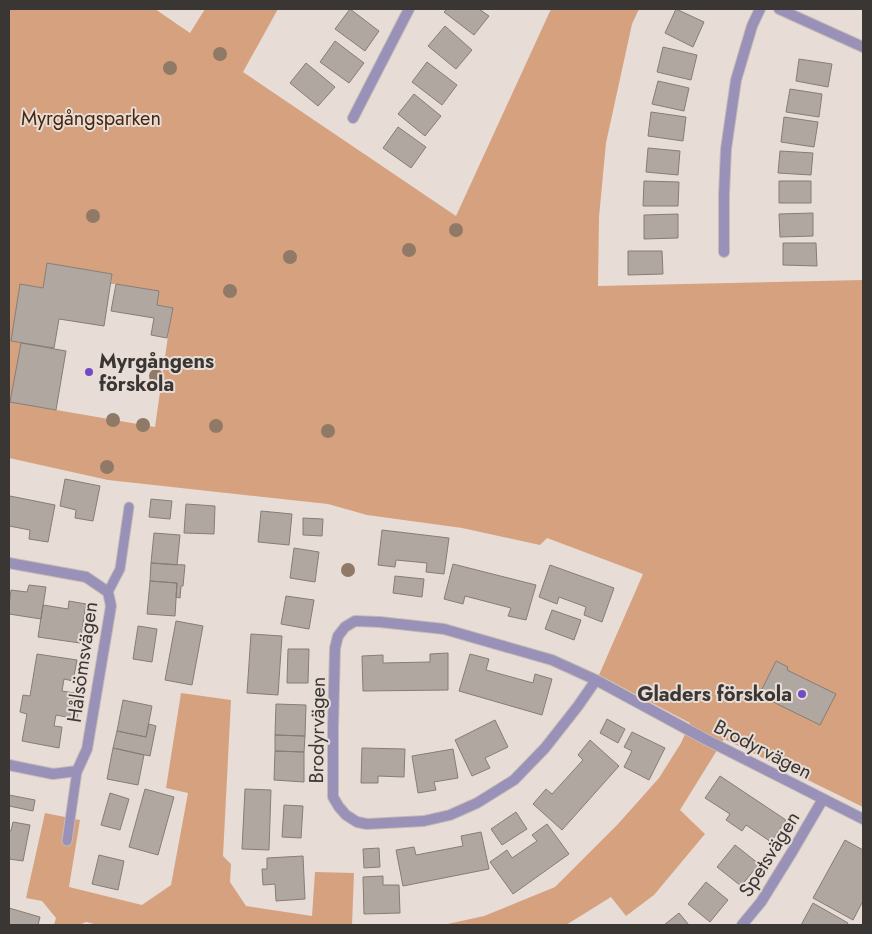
<svg xmlns="http://www.w3.org/2000/svg" width="872" height="934" font-family="Jost,sans-serif">
<style>
.green{fill:#d6a17f;fill-rule:evenodd}
.building{fill:#b1a7a1;stroke:#867d77}
.lines{fill:none;stroke-linecap:round;stroke-linejoin:round}
.lane-casing{stroke:#c4bcb5;stroke-width:11}
.street-casing{stroke:#c4bcb5;stroke-width:12}
.lane{stroke:#9991b8;stroke-width:9}
.street{stroke:#9991b8;stroke-width:10}
.tree{fill:#907967}
.poi-dot{fill:#724ac3;stroke:#e7ddd6;stroke-width:2}
.labels{text-anchor:middle;stroke-width:4;stroke-linejoin:round;paint-order:stroke}
.park-label{font-size:20px;fill:#49270d;stroke:#e7ddd6}
.poi-label{font-size:20px;font-weight:bold;fill:#3a3633;stroke:#e7ddd6;text-anchor:start}
.street-label{font-size:20px;fill:#3a3633;stroke:#e7ddd6}
</style>
<rect width="100%" height="100%" fill="#e7ddd6"/>
<path class="green" d="M9 9H155L190 33 205 9H278L243 72 456 216 551 9H639L632 24 606 143 599 217 598 286 863 280V807L724 739 680 810 705 834 654 895 626 916 611 897 566 925H443L484 916 555 887 618 824 659 778 681 743 690 723 599 675 643 574 547 538 540 545 462 528 367 515 328 504 108 480 9 458ZM47 263 112 274 111 284H116L159 291 157 305 172 308 155 427 10 402 21 343 11 341 20 284 43 288Z
M181 693 231 700 223 856 231 864 230 882 246 906 312 916 315 872 354 873 352 925H98L86 922 79 925H54L56 918 42 901 26 898 45 813 80 820 69 887 142 905 171 885 188 793 166 788Z"/>
<path class="building" d="M350 9 379 31 365 51 335 29Z
M447 9H479L489 16 474 35 444 12Z
M676 9 704 22 693 47 665 33Z
M445 26 472 50 456 69 428 46Z
M335 41 364 63 349 83 320 62Z
M663 47 697 55 691 80 657 72Z
M799 59 832 64 828 87 796 81Z
M427 62 457 85 442 105 412 82Z
M306 63 335 87 318 106 290 83Z
M658 81 689 88 684 111 652 104Z
M790 89 822 94 819 117 786 112Z
M414 94 441 116 425 136 398 114Z
M651 112 686 117 683 141 648 136Z
M784 117 818 122 814 147 781 142Z
M398 127 426 147 411 168 383 148Z
M648 148 680 151 678 175 646 172Z
M780 151 813 153 811 175 778 173Z
M644 181 679 182 678 206H643Z
M779 181H811V203H779Z
M813 213V236L780 237 779 214Z
M678 214V238L644 239V215Z
M783 243H816L817 266 783 265Z
M628 251H662L663 274 628 275Z
M47 263 112 274 104 326 59 319 54 348 11 341 20 284 43 288Z
M116 284 159 291 157 305 173 308 167 338 151 335 154 318 111 311Z
M21 343 66 351 56 410 10 402Z
M65 479 100 486 93 521 75 518 76 510 60 506Z
M10 496 55 505 48 542 29 539 30 530 9 526V503Z
M151 499 172 501 170 519 149 517Z
M186 504 215 506 214 534 184 533Z
M261 511 292 514 289 545 258 542Z
M303 518 323 519 322 536 303 535Z
M382 530 449 538 444 574 426 572 427 563 396 560 395 567 378 565Z
M154 533 180 535 177 565 151 563Z
M294 548 319 552 315 582 290 578Z
M151 563 185 565 183 586H181L180 598 176 597 177 583 150 581Z
M453 564 536 585 526 620 508 616 511 608 465 596 463 604 444 599Z
M550 565 614 588 602 622 584 615 586 607 559 597 557 604 539 597Z
M395 576 424 579 422 597 393 593Z
M150 581 177 583 175 616 147 614Z
M29 585 46 587 41 619 9 614V605L11 590 27 592Z
M286 596 314 600 309 629 281 624Z
M69 601 86 604 80 643 38 637 43 605 68 609Z
M552 610 581 620 574 640 545 629Z
M176 621 203 626 192 685 165 680Z
M138 626 157 629 152 662 133 659Z
M251 634 282 636 278 695 247 693Z
M288 649H309L308 683H287Z
M448 653V690L363 691 362 656 383 655V663L430 662V654Z
M37 654 77 660 73 681 64 679 62 691 81 694 77 719 56 715 54 726 62 727 59 748 22 741 27 714 20 712 23 695 30 696Z
M470 654 489 659 486 670 533 683 535 674 552 679 542 715 459 691Z
M776 661 788 667 787 670 836 694 820 725 767 699 770 693 762 689Z
M123 700 152 706 146 737 117 731Z
M276 704 306 705 305 736 275 735Z
M607 719 625 729 618 743 600 733Z
M495 720 508 747 485 758 490 768 472 776 455 740Z
M149 724 156 726 150 756 113 748 117 731 146 737Z
M632 732 665 748 649 780 624 767 632 751 624 747Z
M275 735 305 736 304 752 275 751Z
M590 740 619 766 562 830 533 804 546 789 552 794 583 760 578 755Z
M113 748 144 755 138 785 107 779Z
M362 748 405 749 404 777 378 776V783H361Z
M453 749 458 778 434 782 436 790 418 793 412 756Z
M275 751 304 752V782L274 780Z
M720 776 786 820 771 842 746 825 742 831 726 820 730 814 705 798Z
M145 789 174 797 158 855 129 847Z
M245 789 271 790 269 850 242 849Z
M110 793 129 799 120 830 101 825Z
M9 795 35 800 33 811 9 806Z
M284 805 303 806 301 838 282 837Z
M516 812 527 829 502 845 491 829Z
M13 822 30 825 23 861 9 859V830L11 831Z
M547 824 569 854 513 894 490 862 507 850 512 858 537 841 532 835Z
M481 832 489 869 403 886 396 850 414 847 416 855 463 846 461 836Z
M845 840 863 850V901L853 920 813 898Z
M735 845 759 864 741 886 717 867Z
M379 848 380 867 364 868 363 849Z
M99 855 124 861 118 890 92 884Z
M303 856 305 899 276 901 275 884 263 885 262 869H267V858Z
M383 876V885H399L400 913 364 914 363 877Z
M706 882 728 900 710 922 688 904Z
M813 903 848 923 847 925H801Z
M9 908 40 917 38 925H9Z
M679 913 689 925H664Z"/>
<g class="lines">
<defs>
<path id="lane" d="M108 592 120 569 129 507
M67 841 77 771"/>
<path id="street" d="M779 9 863 47
M353 118 409 9
M724 252V195L726 149 736 80 752 26 760 9
M9 563 86 577 108 592 111 606 87 749 77 771 53 774 9 765
M596 680 578 706 545 748 514 780 477 803 450 815 424 821 367 824 357 822 346 815 339 807 333 797V728L335 648 338 636 345 627 355 621 380 622 444 629 552 660 596 680 705 739 863 819
M742 925 761 902 792 852 823 799"/>
</defs>
<use href="#lane" class="lane-casing"/>
<use href="#street" class="street-casing"/>
<use href="#lane" class="lane"/>
<use href="#street" class="street"/>
</g>
<g class="tree">
<circle cx="220" cy="54" r="7"/>
<circle cx="170" cy="68" r="7"/>
<circle cx="93" cy="216" r="7"/>
<circle cx="456" cy="230" r="7"/>
<circle cx="409" cy="250" r="7"/>
<circle cx="290" cy="257" r="7"/>
<circle cx="230" cy="291" r="7"/>
<circle cx="156" cy="376" r="7"/>
<circle cx="113" cy="420" r="7"/>
<circle cx="143" cy="425" r="7"/>
<circle cx="216" cy="426" r="7"/>
<circle cx="328" cy="431" r="7"/>
<circle cx="107" cy="467" r="7"/>
<circle cx="348" cy="570" r="7"/>
</g>
<g class="poi-dot">
<circle cx="89" cy="372" r="5"/>
<circle cx="802" cy="694" r="5"/>
</g>
<g class="labels">
<g class="park-label">
<text x="91" y="125">Myrgångsparken</text>
</g>
<g class="poi-label">
<text x="99" y="368">Myrgångens<tspan x="99" dy="23">förskola</tspan></text>
<text x="792" y="701" text-anchor="end">Gladers förskola</text>
</g>
<g class="street-label">
<text transform="translate(82 662) rotate(-82)" y="7">Hålsömsvägen</text>
<text transform="translate(317 730) rotate(-89)" y="7">Brodyrvägen</text>
<text transform="translate(763 749) rotate(27)" y="7">Brodyrvägen</text>
<text transform="translate(769 854) rotate(-58)" y="7">Spetsvägen</text>
</g>
</g>
<rect width="872" height="934" fill="none" stroke="#3a3633" stroke-width="20"/>
</svg>
